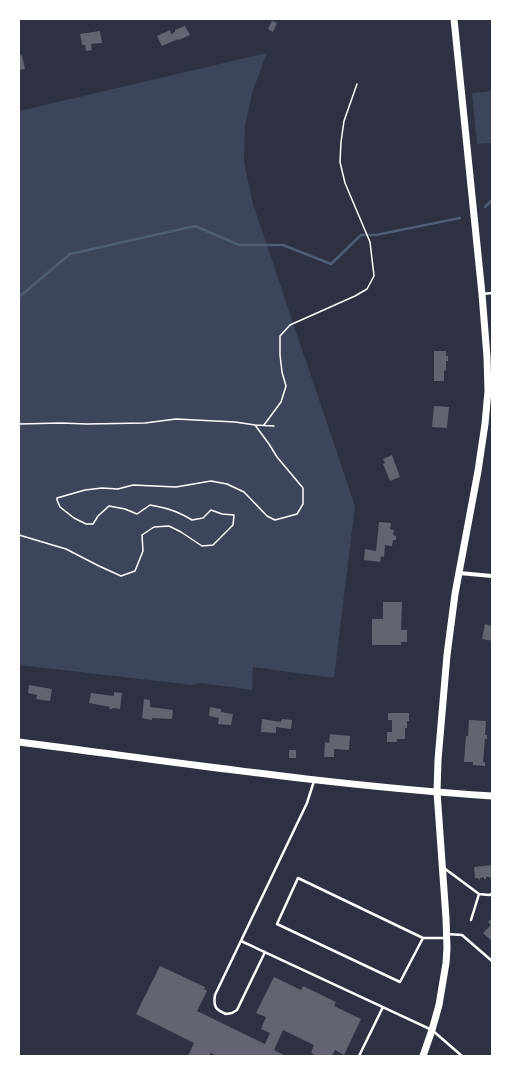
<svg xmlns="http://www.w3.org/2000/svg" width="511" height="1075" font-family="Overpass,sans-serif">
<style>
.green{fill:#3c4559}
.lines{fill:none;stroke-linecap:round;stroke-linejoin:round}
.stream{stroke:#4f5d75;stroke-width:2.5}
.building{fill:#626471}
.path{stroke:#fff;stroke-width:1.5}
.service{stroke:#fff;stroke-width:2.5}
.minor{stroke:#fff;stroke-width:4}
.tertiary{stroke:#fff;stroke-width:7}
.secondary{stroke:#fff;stroke-width:7}
</style>
<rect width="100%" height="100%" fill="#2d3142"/>
<path class="green" d="M267 53 252 93 245 126 244 162 253 204 355 506 334 678 253 667 252 690 201 683 192 685 19 665V111Z
M492 91V143L477 144 472 93Z"/>
<g class="lines">
<path class="stream" d="M485 207 492 200
M19 297 70 254 195 226 239 245H283L331 264 361 235H376L460 218"/>
</g>
<path class="building" d="M272 21 277 23 273 32 268 29Z
M185 26 190 35 179 40 178 39 162 46 157 36 170 30 171 34 175 32V30Z
M100 31 102 43 91 44 92 50 86 51 85 45H82L80 34Z
M19 55H22L25 69 20 70Z
M434 351H446V356H448V361H446V371L444 370V381H434Z
M434 406 449 407 447 428 432 427Z
M392 455 400 477 390 481 383 464 385 463 383 459Z
M379 522 391 523 390 529 394 530 393 535 396 536V540H393L392 546 385 545 384 557 381 556 380 562 364 560 365 549 376 551Z
M383 602H402L401 630H407V642H401V645H372V619H383Z
M485 624 492 626V641L482 639Z
M29 685 52 689 50 701 36 699 37 695 28 693Z
M114 692 122 693 120 709 113 708 112 709H109L110 707 89 703 91 693 114 696Z
M144 699 150 700V707L173 710 172 719 152 718V720L142 718Z
M210 707 221 709V712L233 714 231 725 218 724 219 718 209 716Z
M388 713H409V721H407V728H405V739H397V742H387V732H392V720H388Z
M262 719 281 722 282 719 292 720 291 729 276 727V733L261 732Z
M469 720 486 721 485 735H487V739H485L483 762H485V766L473 765V762H464L466 736H468Z
M330 734 350 736 349 750 334 749V757H324L325 742 329 743Z
M289 750H296V758H289Z
M492 865V878H490V877H486V879H484V877L480 878V879L479 880 478 878H475L474 867Z
M492 918V941L483 933 491 925 488 922Z
M160 966 205 987 204 989 207 991 197 1011 265 1044 270 1033 261 1029 266 1017 256 1013 274 977 301 990 303 986 336 1002 334 1006 361 1019 344 1055 335 1050 332 1056H317L311 1053 314 1045 283 1030 274 1050 286 1056H217L211 1053 209 1056H188L194 1043 136 1014Z"/>
<g class="lines">
<path class="path" d="M19 424 61 423 87 424 145 423 176 419 235 422 255 425 274 426
M264 425 281 402 286 386 282 372 280 355V336L290 325 355 296 367 289 374 276 370 242 345 183 340 162 341 142 344 121 357 84
M19 535 66 549 99 566 121 576 135 571 143 551 142 535 154 527 169 526 181 532 202 546 213 545 233 525 234 515 222 514 211 510 203 518 192 520C177 511 167 508 150 505L137 514 125 509 109 506 98 516 93 524H86L74 518 60 507 57 500V498L85 490 102 488 118 489 133 485 176 487 211 481 227 484 244 492 267 516 275 520 297 514 303 504V488L277 457 269 444 255 425"/>
<path class="service" d="M482 294 492 293
M444 868 479 894 471 920
M479 894 489 895 492 894
M447 934 462 935 492 961
M423 938 400 982 277 924 298 878 423 938H445
M241 941 432 1030 462 1056
M265 952 237 1010 232 1013 226 1014C216 1010 213 1007 215 995L307 803 314 781
M359 1056 383 1007"/>
<path class="minor" d="M459 573 492 576"/>
<path class="tertiary" d="M19 742C176 762 334 786 492 796"/>
<path class="secondary" d="M423 1056 432 1030 439 1005 446 963 447 948 446 918 437 792 438 760 447 655 455 594 478 471 485 424 488 391 487 357 482 294 454 19"/>
</g>
<rect width="511" height="1075" fill="none" stroke="#ffffff" stroke-width="40"/>
</svg>
